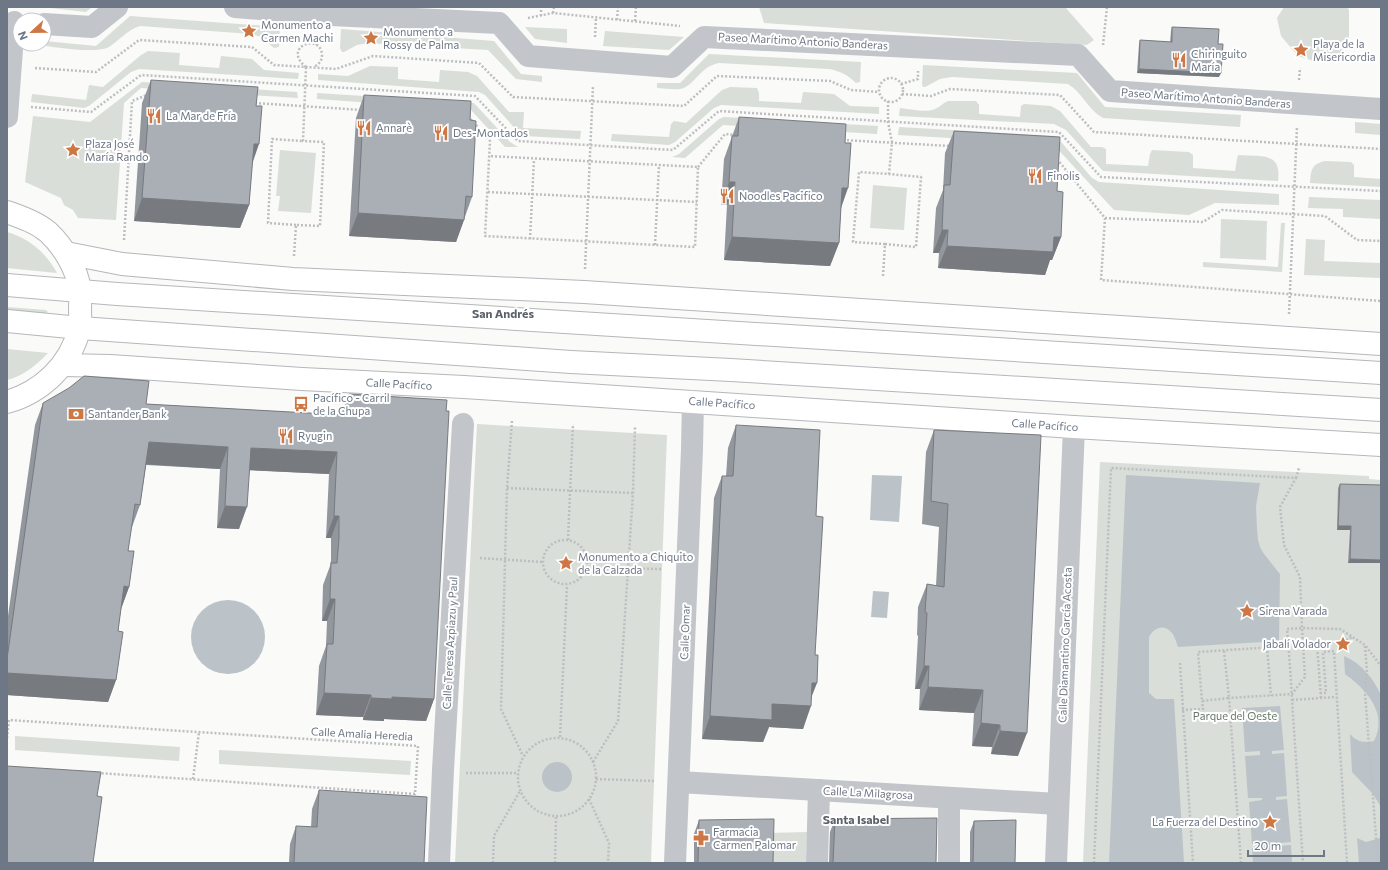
<svg xmlns="http://www.w3.org/2000/svg" width="1388" height="870" font-family="Commissioner,sans-serif">
	<style>
		.green { fill: #d9ded8 }
		.water { fill: #bbc3c8 }
		.lines { fill: none; stroke-linecap: round; stroke-linejoin: round }
		.major-casing { stroke: #b4b7bb; stroke-width: 24 }
		.path { stroke: #bcbec1; stroke-width: 2.5; stroke-dasharray: 2 2; stroke-linecap: butt }
		.minor { stroke: #c2c5c9; stroke-width: 22 }
		.major { stroke: #fff; stroke-width: 22 }
		.wall { fill: #92969d }
		.shaded-wall { fill: #777a7f }
		.building { fill: #aaafb6; stroke: #777a7f }
		.labels { text-anchor: middle; stroke-width: 4; stroke-linejoin: round; paint-order: stroke }
		.poi-label { font-size: 11px; fill: #6d7785; stroke: #fff; text-anchor: start }
		.street-label { font-size: 11px; fill: #6d7785; stroke: #fff }
		.park-label { font-size: 11px; fill: #677866; stroke: #fff }
		.neighbourhood-label { font-size: 12px; font-weight: bold; fill: #5a616b; stroke: #fff }
	</style>
	<rect width="100%" height="100%" fill="#fafaf8"/>
	<g class="green">
		<polygon points="42,7 92,7 86,12"/>
		<polygon points="759,7 1065,7 1094,40 1087,45 764,23"/>
		<polygon points="1284,7 1347,7 1349,10 1349,39 1340,59 1317,62 1298,56 1281,36 1277,18"/>
		<path d="M130 16 280 27 279 47 274 48 261 37 252 34 140 26C127 30 120 40 109 47 96 54 54 47 38 45V44H44V41L96 46Z"/>
		<polygon points="525,27 567,29 567,43 535,39"/>
		<polygon points="341,29 494,41 521,74 542,76 542,82 516,79 488,50 368,43 357,45 344,52 342,52 340,48"/>
		<polygon points="605,31 684,37 669,50 603,46"/>
		<polygon points="148,51 180,53 179,65 219,68 221,56 252,59 264,70 299,73 298,79 139,69 131,72 89,106 84,108 31,102 32,94 86,100 89,85 103,87 141,55"/>
		<path d="M709 54 861 62 860 82 856 83C848 75 840 71 829 69L719 63C700 66 694 87 680 89 672 90 664 88 657 88V83H680Z"/>
		<path d="M923 65 1077 73 1105 107 1241 115 1240 127 1103 118C1088 110 1082 92 1068 84L952 77 940 79 925 87H923L922 84Z"/>
		<polygon points="370,66 398,67 398,79 439,82 440,70 468,72 477,76 509,112 524,112 523,128 581,131 580,139 524,136 520,134 485,95 479,92 318,80 318,74 348,76"/>
		<polygon points="142,82 297,92 298,98 141,88 124,103 116,220 78,218 73,210 64,205 61,198 25,182 33,116 90,122"/>
		<polygon points="730,87 757,88 759,93 759,101 801,103 803,92 834,94 850,106 879,107 879,114 721,105 714,108 675,142 669,145 611,141 612,134 669,137 671,124 674,121 686,123 722,90"/>
		<polygon points="317,93 474,103 510,142 518,147 505,147 471,110 317,99"/>
		<path d="M948 101H976L979 105V114L1020 117 1021 106 1024 104 1051 106 1060 111 1091 147H1102L1106 149V164L1148 166 1150 154 1152 150 1189 152 1193 155V168L1235 171 1237 159 1238 155C1260 157 1282 151 1278 181L1103 171 1066 130 1054 124 899 116 900 108C909 109 928 113 935 109 940 107 943 103 948 101Z"/>
		<polygon points="724,117 878,126 877,134 723,125 685,158 672,157 679,154 719,119"/>
		<polygon points="1355,122 1381,124 1381,135 1355,133"/>
		<polygon points="899,127 1056,136 1092,178 1099,182 1279,194 1279,205 1215,203 1189,215 1114,210 1053,144 898,135"/>
		<polygon points="280,150 316,153 311,213 278,211 280,196 276,196"/>
		<path d="M1325 161 1351 162 1354 165V177L1381 179V187L1310 183C1311 169 1312 164 1325 161Z"/>
		<polygon points="873,185 907,188 904,230 870,228"/>
		<polygon points="1309,197 1381,200 1381,219 1343,217 1343,209 1308,208"/>
		<polygon points="1221,219 1267,221 1266,260 1220,258"/>
		<polygon points="1281,223 1285,223 1282,272 1203,267 1203,262 1278,267"/>
		<path d="M7 232C29 238 46 253 57 273L7 268Z"/>
		<polygon points="1306,239 1325,240 1324,261 1381,263 1381,278 1304,275"/>
		<polygon points="7,307 46,310 48,312 44,314 7,311"/>
		<path d="M7 349 48 353C36 365 24 376 7 380Z"/>
		<polygon points="477,424 667,435 651,863 455,863"/>
		<polygon points="1100,462 1369,476 1369,479 1381,480 1381,863 1083,863"/>
		<polygon points="15,736 180,747 179,761 15,750"/>
		<polygon points="219,750 411,761 410,775 219,764"/>
		<polygon points="807,832 806,863 769,863 769,833"/>
	</g>
	<g class="water">
		<polygon points="872,475 902,476 899,522 870,520"/>
		<path d="M1126 475 1260 483 1256 506 1257 529 1258 540 1260 547 1264 554 1280 574 1279 641 1178 647C1176 642 1175 636 1171 632 1163 623 1153 629 1149 637V693L1156 699H1174L1184 863H1109Z"/>
		<polygon points="873,591 889,592 887,618 871,617"/>
		<circle cx="228" cy="637" r="37"/>
		<path d="M1344 656C1362 664 1373 678 1381 695V807L1373 794 1352 772 1350 734C1357 742 1364 743 1374 741 1388 713 1367 690 1345 674Z"/>
		<polygon points="1280,706 1284,750 1272,751 1272,754 1284,753 1287,796 1276,797 1276,800 1287,799 1291,842 1279,843 1279,846 1291,845 1292,863 1253,863 1252,848 1266,847 1266,844 1252,844 1249,802 1262,800 1262,798 1248,798 1245,756 1260,755 1260,751 1245,752 1242,708"/>
		<circle cx="557" cy="777" r="15"/>
		<polygon points="1381,836 1381,863 1359,863 1357,838 1366,842 1380,838"/>
	</g>
	<g class="lines">
		<defs>
			<g id="major">
				<path d="M7 212C21 217 36 222 48 232 64 247 77 269 80 290 81 296 80 303 80 308 80 315 81 323 79 330 70 365 42 392 7 402"/>
				<polyline points="66,253 122,264 293,279 584,292 1381,344"/>
				<polyline points="7,285 117,294 1381,373"/>
				<polyline points="7,321 80,328 571,362 731,370 1381,410"/>
				<polyline points="63,365 110,366 302,379 464,387 1074,427 1381,445"/>
			</g>
		</defs>
		<use href="#major" class="major-casing"/>
		<g class="path">
			<polyline points="553,13 554,7"/>
			<polyline points="541,16 541,7"/>
			<polyline points="528,18 553,13 680,26"/>
			<polyline points="617,20 618,7"/>
			<polyline points="635,21 636,7"/>
			<polyline points="595,37 596,17"/>
			<polyline points="315,44 323,39"/>
			<polyline points="1103,45 1107,7"/>
			<path d="M306 67C281 47 321 32 322 55 322 61 319 64 314 67"/>
			<polyline points="35,68 96,72 139,40 252,47 274,65 306,67 336,69 373,56 479,63 513,97 684,106 717,76 830,81 851,90 879,92"/>
			<circle cx="891" cy="90" r="12"/>
			<polyline points="1299,80 1300,68"/>
			<polyline points="901,84 918,79 918,71"/>
			<polyline points="902,94 931,96 950,89 1060,95 1094,132 1381,149"/>
			<polyline points="255,103 362,110"/>
			<polyline points="31,107 91,112 141,75 475,96 518,141 673,150 719,111 1059,132 1101,177 1381,191"/>
			<polyline points="468,116 490,141 485,236 695,247 698,167 489,156"/>
			<polyline points="843,140 950,146"/>
			<polyline points="1057,159 1105,218 1101,280 1381,301"/>
			<polyline points="698,167 725,134 736,135"/>
			<polyline points="488,192 697,202"/>
			<polyline points="1105,218 1203,222 1222,210 1325,216 1357,240 1381,241"/>
			<polyline points="296,225 268,223 272,139 303,141"/>
			<polyline points="530,239 534,159"/>
			<polyline points="124,240 132,101 147,95"/>
			<polyline points="885,244 916,247 921,177 889,174"/>
			<polyline points="655,245 659,165"/>
			<polyline points="294,256 296,225 320,226 324,142 303,141 306,67"/>
			<polyline points="585,269 593,86"/>
			<polyline points="883,276 885,244 853,242 859,172 889,174 892,142 888,122 888,101"/>
			<polyline points="1289,314 1297,127"/>
			<polyline points="512,421 507,488 501,709 523,756"/>
			<polyline points="1296,478 1299,468"/>
			<polyline points="507,488 633,493"/>
			<circle cx="565" cy="562" r="22"/>
			<polyline points="568,540 573,424"/>
			<polyline points="480,558 543,562"/>
			<polyline points="587,568 662,569"/>
			<polyline points="1365,646 1367,672 1365,693 1378,863"/>
			<polyline points="1267,647 1271,696"/>
			<polyline points="1224,651 1229,698 1202,701 1198,652 1289,646"/>
			<polyline points="1180,663 1193,863"/>
			<polyline points="1320,693 1326,693 1323,652 1334,651 1347,863"/>
			<polyline points="1321,698 1317,644 1343,642 1352,637"/>
			<polyline points="1292,700 1336,697"/>
			<polyline points="1182,710 1203,709 1202,701"/>
			<polyline points="560,737 567,585"/>
			<circle cx="557" cy="777" r="39"/>
			<polyline points="7,738 9,720 418,746 415,794 97,773"/>
			<polyline points="593,762 618,721 633,493 635,426"/>
			<polyline points="466,773 517,773"/>
			<polyline points="193,779 199,732"/>
			<polyline points="596,779 654,781"/>
			<polyline points="589,799 609,843 608,863"/>
			<polyline points="493,863 494,836 520,791"/>
			<polyline points="555,863 556,817"/>
			<polyline points="1094,863 1111,468 1296,478 1280,507 1284,545 1300,577 1302,628 1340,629 1365,645 1381,666"/>
			<path d="M1241 863 1229 698 1292 694 1305 677 1302 628 1287 629C1289 653 1291 677 1292 700L1303 863"/>
		</g>
		<g class="minor">
			<polyline points="235,7 331,15 499,23 528,56 672,67 704,37 1078,55 1110,91 1381,109"/>
			<polyline points="44,24 92,27 117,7"/>
			<polyline points="7,117 14,22"/>
			<polyline points="679,782 1058,804"/>
			<polyline points="439,863 443,770 463,424"/>
			<polyline points="675,863 692,449 693,401"/>
			<polyline points="817,863 819,790"/>
			<polyline points="949,863 949,798"/>
			<polyline points="1056,863 1074,427"/>
		</g>
		<use href="#major" class="major"/>
	</g>
	<g class="wall">
		<polygon points="1172,27 1218,44 1219,77 1137,73 1139,44 1140,40 1170,42 1171,31"/>
		<polygon points="151,80 252,164 249,205 240,228 134,221 142,103"/>
		<polygon points="364,95 470,120 472,197 456,242 349,236 356,118"/>
		<polygon points="739,117 841,207 839,243 830,266 724,260 727,205 721,205 724,159"/>
		<polygon points="954,131 1057,191 1061,237 1052,260 1050,260 1045,275 938,268 939,253 933,253 936,208 943,190 945,153"/>
		<polygon points="349,394 446,411 434,699 426,721 384,719 384,721 363,720 363,717 316,715 319,666 326,646 327,621 322,621 323,585 330,566 331,560 331,538 326,538 329,474 249,470 239,529 217,528 220,469 146,465 140,505 132,527 131,527 128,551 129,587 121,609 118,631 116,680 108,702 7,695 7,623 35,425 43,403 146,404 341,415"/>
		<polygon points="736,425 816,516 812,697 803,729 769,727 763,742 702,739 714,498 722,476 726,476 728,448"/>
		<polygon points="934,430 1018,756 991,754 992,747 972,746 974,713 919,710 920,689 915,689 918,636 917,635 918,607 927,584 936,586 939,527 922,524 926,452"/>
		<polygon points="1340,484 1380,563 1348,563 1350,530 1337,530 1338,488"/>
		<polygon points="319,790 424,863 289,863 290,844 296,826 311,827 312,809"/>
		<polygon points="835,819 936,863 829,863 830,832"/>
		<polygon points="699,820 773,863 694,863 694,834"/>
		<polygon points="974,821 1015,863 970,863 970,832"/>
	</g>
	<g class="shaded-wall">
		<polygon points="1139,69 1221,73 1219,77 1137,73"/>
		<polygon points="254,144 259,144 251,167"/>
		<polygon points="729,182 735,182 727,205 721,205"/>
		<polygon points="842,188 848,188 840,211"/>
		<polygon points="142,198 249,205 240,228 134,221"/>
		<polygon points="358,213 464,220 456,242 349,236"/>
		<polygon points="942,230 948,230 939,253 933,253"/>
		<polygon points="732,237 839,243 830,266 724,260"/>
		<polygon points="1054,237 1061,237 1052,260 1050,260 1045,275 938,268 947,246"/>
		<polygon points="149,442 228,447 220,469 141,464"/>
		<polygon points="251,448 337,452 329,474 243,470"/>
		<polygon points="225,506 247,507 239,529 217,528"/>
		<polygon points="334,516 339,516 331,538 326,538"/>
		<polygon points="1338,526 1351,526 1350,530 1337,530"/>
		<polygon points="1350,559 1381,560 1381,562 1380,563 1348,563"/>
		<polygon points="124,586 129,587 121,609 116,608"/>
		<polygon points="330,599 335,599 327,621 322,621"/>
		<polygon points="924,666 929,666 920,689 915,689"/>
		<polygon points="7,673 116,680 108,702 7,695"/>
		<polygon points="812,683 817,683 808,706 811,706 803,729 769,727 763,742 702,739 710,716 772,704"/>
		<polygon points="928,687 983,690 974,713 919,710"/>
		<polygon points="324,693 371,695 363,717 316,715"/>
		<polygon points="392,697 434,699 426,721 384,719 384,721 363,720 371,698"/>
		<polygon points="981,723 1000,725 992,747 972,746"/>
		<polygon points="1000,731 1027,733 1018,756 991,754"/>
	</g>
	<g class="building">
		<polygon points="1172,27 1219,29 1218,44 1223,44 1221,73 1139,69 1140,40 1172,42"/>
		<polygon points="151,80 258,87 256,106 262,106 259,144 254,144 249,205 142,198"/>
		<polygon points="364,95 471,101 470,120 476,121 472,197 466,196 464,220 358,213"/>
		<polygon points="739,117 846,124 845,143 851,143 848,188 842,188 839,243 732,237 735,182 729,182 732,136 738,136"/>
		<polygon points="954,131 1060,137 1057,191 1063,192 1061,237 1054,237 1053,252 947,246 948,230 942,230 944,185 950,185"/>
		<polygon points="84,376 149,381 146,404 345,415 345,406 348,406 349,394 447,400 446,411 449,411 434,699 392,697 392,699 371,698 371,695 324,693 327,644 333,644 334,624 335,599 330,599 331,563 337,563 339,538 339,516 334,516 337,452 251,448 247,507 225,506 228,447 149,442 140,505 135,504 131,531 128,551 134,551 129,587 124,586 118,631 123,632 116,680 7,673 7,659 43,403 69,388"/>
		<polygon points="736,425 820,430 816,516 823,517 815,655 818,655 817,683 812,683 811,706 772,704 772,720 710,716 722,476 733,476"/>
		<polygon points="934,430 1041,435 1027,733 1000,731 1000,725 981,723 983,690 928,687 929,666 924,666 927,613 925,612 927,584 944,587 948,504 931,501"/>
		<polygon points="1340,484 1381,485 1381,560 1350,559 1351,526 1338,526"/>
		<polygon points="7,766 101,772 97,796 102,797 93,863 7,863"/>
		<polygon points="319,790 427,797 424,863 294,863 296,826 317,827"/>
		<polygon points="937,818 936,863 833,863 835,819"/>
		<polygon points="774,819 773,863 698,863 699,820"/>
		<polygon points="1016,820 1015,863 973,863 974,821"/>
	</g>
	<defs>
		<symbol id="sight-bare" viewBox="-9 -9 18 18"><path d="M0-6L1.8-2.2L6-1.7L2.9 1.2L3.7 5.4L0 3.3L-3.7 5.4L-2.9 1.2L-6-1.7L-1.8-2.2Z" fill="#ce7644" stroke="#fff" stroke-width="2.5" paint-order="stroke"/></symbol>
		<symbol id="restaurant-bare" viewBox="-9 -9 18 18"><path d="M-5-6h1v4h1v-4h1v4h1v-4h1v5L-1.5 .5V6h-2V.5L-5-1ZM5-6V6H3V1.5H1.5Q1.5-4 5-6Z" fill="#ce7644" stroke="#fff" stroke-width="2.5" paint-order="stroke"/></symbol>
		<symbol id="bus-bare" viewBox="-9 -9 18 18"><path d="M-5-6H5V4H4V6H2V4H-2V6H-4V4H-5ZM-3.5-4V0h7V-4ZM-3.5 1.2v1.5H-2V1.2ZM2 1.2v1.5H3.5V1.2Z" fill="#ce7644" stroke="#fff" stroke-width="2.5" paint-order="stroke"/></symbol>
		<symbol id="bank-bare" viewBox="-9 -9 18 18"><path d="M-6-4H6V4H-6ZM0-2.3a2.3 2.3 0 1 0 0 4.6a2.3 2.3 0 1 0 0-4.6Z" fill="#ce7644" stroke="#fff" stroke-width="2.5" paint-order="stroke"/></symbol>
		<symbol id="pharmacy-bare" viewBox="-9 -9 18 18"><path d="M-2-6h4v4h4v4h-4v4h-4v-4h-4v-4h4Z" fill="#ce7644" stroke="#fff" stroke-width="2.5" paint-order="stroke"/></symbol>
	</defs>
	<g fill-rule="evenodd">
		<use href="#sight-bare" x="238" y="20" width="22" height="22"/>
		<use href="#sight-bare" x="360" y="27" width="22" height="22"/>
		<use href="#sight-bare" x="1290" y="39" width="22" height="22"/>
		<use href="#restaurant-bare" x="1168" y="49" width="22" height="22"/>
		<use href="#restaurant-bare" x="143" y="105" width="22" height="22"/>
		<use href="#restaurant-bare" x="353" y="117" width="22" height="22"/>
		<use href="#restaurant-bare" x="430" y="122" width="22" height="22"/>
		<use href="#sight-bare" x="62" y="139" width="22" height="22"/>
		<use href="#restaurant-bare" x="1024" y="165" width="22" height="22"/>
		<use href="#restaurant-bare" x="716" y="185" width="22" height="22"/>
		<use href="#bus-bare" x="290" y="393" width="22" height="22"/>
		<use href="#bank-bare" x="65" y="403" width="22" height="22"/>
		<use href="#restaurant-bare" x="275" y="425" width="22" height="22"/>
		<use href="#sight-bare" x="555" y="552" width="22" height="22"/>
		<use href="#sight-bare" x="1236" y="600" width="22" height="22"/>
		<use href="#sight-bare" x="1332" y="633" width="22" height="22"/>
		<use href="#sight-bare" x="1259" y="811" width="22" height="22"/>
		<use href="#pharmacy-bare" x="690" y="827" width="22" height="22"/>
	</g>
	<g class="labels">
		<g class="poi-label">
			<text x="261" y="29">Monumento a<tspan x="261" dy="13">Carmen Machi</tspan></text>
			<text x="383" y="36">Monumento a<tspan x="383" dy="13">Rossy de Palma</tspan></text>
			<text x="1313" y="48">Playa de la<tspan x="1313" dy="13">Misericordia</tspan></text>
			<text x="1191" y="58">Chiringuito<tspan x="1191" dy="13">María</tspan></text>
			<text x="166" y="120">La Mar de Fría</text>
			<text x="376" y="132">Annarè</text>
			<text x="453" y="137">Des-Montados</text>
			<text x="85" y="148">Plaza José<tspan x="85" dy="13">María Rando</tspan></text>
			<text x="1047" y="180">Finolis</text>
			<text x="739" y="200">Noodles Pacifico</text>
			<text x="313" y="402">Pacífico - Carril<tspan x="313" dy="13">de la Chupa</tspan></text>
			<text x="88" y="418">Santander Bank</text>
			<text x="298" y="440">Ryugin</text>
			<text x="578" y="561">Monumento a Chiquito<tspan x="578" dy="13">de la Calzada</tspan></text>
			<text x="1259" y="615">Sirena Varada</text>
			<text x="1331" y="648" text-anchor="end">Jabalí Volador</text>
			<text x="1258" y="826" text-anchor="end">La Fuerza del Destino</text>
			<text x="713" y="836">Farmacia<tspan x="713" dy="13">Carmen Palomar</tspan></text>
		</g>
		<g class="street-label">
			<text transform="translate(803 41) rotate(3)" y="4">Paseo Marítimo Antonio Banderas</text>
			<text transform="translate(1206 98) rotate(4)" y="4">Paseo Marítimo Antonio Banderas</text>
			<text transform="translate(399 384) rotate(3)" y="4">Calle Pacífico</text>
			<text transform="translate(722 403) rotate(4)" y="4">Calle Pacífico</text>
			<text transform="translate(1045 425) rotate(4)" y="4">Calle Pacífico</text>
			<text transform="translate(685 632) rotate(-88)" y="4">Calle Omar</text>
			<text transform="translate(450 643) rotate(-87)" y="4">Calle Teresa Azpiazu y Paul</text>
			<text transform="translate(1065 645) rotate(-88)" y="4">Calle Diamantino García Acosta</text>
			<text transform="translate(362 734) rotate(3)" y="4">Calle Amalia Heredia</text>
			<text transform="translate(868 793) rotate(3)" y="4">Calle La Milagrosa</text>
		</g>
		<g class="park-label">
			<text x="1235" y="720">Parque del Oeste</text>
		</g>
		<g class="neighbourhood-label">
			<text x="503" y="318">San Andrés</text>
			<text x="856" y="824">Santa Isabel</text>
		</g>
	</g>
	<rect width="1388" height="870" fill="none" stroke="#6d7785" stroke-width="16"/>
	<g transform="translate(32 32) rotate(248)"><circle r="19" fill="#ffffff" stroke="#c5c9ce"/>
	<path d="M0-3L7 15L0 10L-7 15Z" fill="#ce7644"/>
	<text y="-6" font-size="11" font-weight="bold" text-anchor="middle" fill="#6d7785">N</text>
	</g>
	<path d="M1248 850v6h76v-6" fill="none" stroke="#6d7785" stroke-width="2"/>
	<text x="1254" y="850" font-size="12" fill="#6d7785" stroke="#ffffff" stroke-width="3" paint-order="stroke">20 m</text>
</svg>
